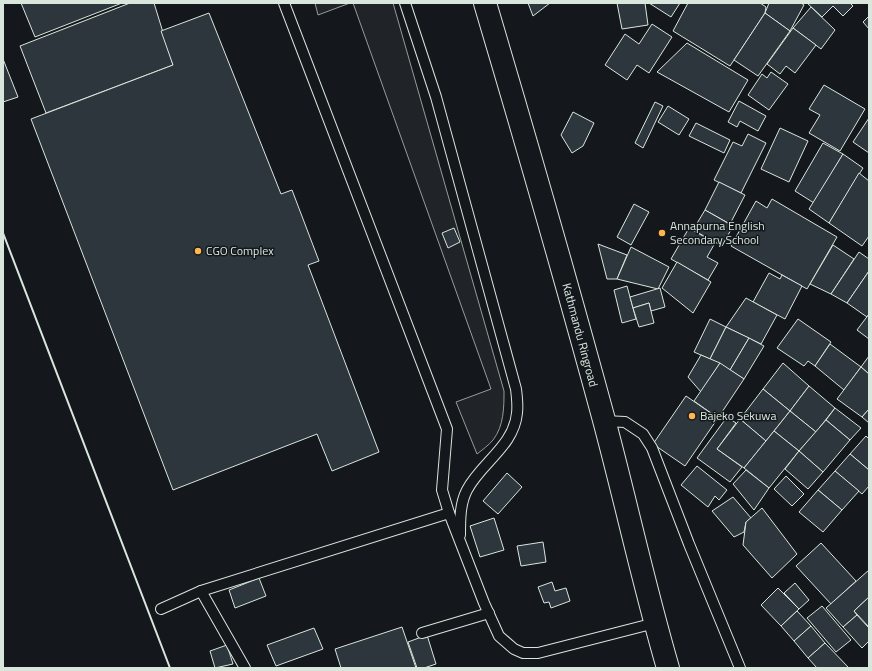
<svg xmlns="http://www.w3.org/2000/svg" width="872" height="671" font-family="'Titillium Web',sans-serif">
	<style>
		.green { fill: #202428; stroke: #939e99 }
		.building { fill: #2c363c; stroke: #d8e6dc }
		.lines { fill: none; stroke-linecap: round; stroke-linejoin: round }
		.service-casing { stroke: #d8e6dc; stroke-width: 12 }
		.trunk-casing { stroke: #d8e6dc; stroke-width: 24 }
		.service { stroke: #14181c; stroke-width: 10 }
		.trunk { stroke: #14181c; stroke-width: 22 }
		.wall { stroke: #d8e6dc; stroke-width: 2 }
		.poi-dot { fill: #ffb74d; stroke: #14181c; stroke-width: 1.5 }
		.labels { text-anchor: middle; stroke-width: 3; stroke-linejoin: round; paint-order: stroke }
		.poi-label { font-size: 12px; fill: #d8e6dc; stroke: #14181c; text-anchor: start }
		.street-label { font-size: 12px; fill: #d8e6dc; stroke: #14181c }
	</style>
	<rect width="100%" height="100%" fill="#14181c"/>
	<g class="green">
		<polygon points="315,3 350,3 318,15"/>
		<path d="M353 3H393L504 391C504 407 504 426 493 440 489 445 482 450 477 454L456 402 491 389Z"/>
	</g>
	<g class="building">
		<polygon points="21,3 122,3 35,37"/>
		<polygon points="130,3 154,3 173,65 46,113 20,46"/>
		<polygon points="528,3 550,3 533,16"/>
		<polygon points="617,3 645,3 648,25 622,29"/>
		<polygon points="649,3 680,3 671,17"/>
		<polygon points="688,3 760,3 766,7 765,13 730,66 673,31"/>
		<polygon points="769,3 801,3 804,5 790,31 765,13"/>
		<polygon points="807,3 850,3 853,6 843,16 833,6 822,17"/>
		<polygon points="811,7 835,30 821,49 793,28"/>
		<polygon points="209,13 281,194 292,190 319,261 308,265 379,452 332,471 317,434 173,490 31,119 173,65 161,31"/>
		<polygon points="765,13 790,31 758,76 734,60"/>
		<polygon points="869,16 869,29 863,22"/>
		<polygon points="652,24 672,37 649,73 637,65 627,80 605,65 625,34 639,44"/>
		<polygon points="793,28 816,45 795,73 786,66 780,74 767,64"/>
		<polygon points="687,43 748,80 729,112 657,72"/>
		<polygon points="3,59 18,97 3,102"/>
		<polygon points="771,72 788,84 769,110 748,95 762,74 767,78"/>
		<polygon points="824,85 865,109 840,151 809,133 820,115 809,109"/>
		<polygon points="739,101 766,116 758,131 740,121 737,127 728,122"/>
		<polygon points="655,102 663,106 643,148 635,143"/>
		<polygon points="668,106 689,119 679,135 658,122"/>
		<polygon points="573,112 594,123 583,146 572,153 561,135"/>
		<polygon points="869,118 869,153 853,142"/>
		<polygon points="696,123 730,140 724,153 689,136"/>
		<polygon points="780,128 808,141 789,182 761,169"/>
		<polygon points="748,134 766,143 741,193 714,180 733,142 742,146"/>
		<polygon points="823,143 843,154 814,203 795,191"/>
		<polygon points="843,154 863,168 829,223 809,209"/>
		<polygon points="859,173 869,181 869,236 862,246 829,223"/>
		<polygon points="719,182 745,195 730,224 705,210"/>
		<polygon points="772,199 837,237 807,289 731,246 756,201 767,208"/>
		<polygon points="634,204 649,212 631,245 617,237"/>
		<polygon points="705,210 733,226 722,246 693,230"/>
		<polygon points="454,228 460,242 448,248 442,233"/>
		<polygon points="689,228 715,243 707,257 718,263 708,280 671,259"/>
		<polygon points="598,244 627,255 617,279 607,279"/>
		<polygon points="833,245 854,259 831,294 810,284"/>
		<polygon points="631,247 669,267 658,289 617,279"/>
		<polygon points="859,252 869,259 869,271 847,303 831,294"/>
		<polygon points="677,262 711,282 693,313 662,288"/>
		<polygon points="869,271 869,314 867,317 847,303"/>
		<polygon points="769,273 780,279 782,275 802,286 785,319 753,302"/>
		<polygon points="627,286 636,319 622,323 614,290"/>
		<polygon points="660,288 665,307 651,311 649,303 633,308 630,297"/>
		<polygon points="746,298 777,315 761,344 726,327"/>
		<polygon points="649,303 654,323 639,327 633,308"/>
		<polygon points="869,314 869,339 857,330"/>
		<polygon points="710,319 726,327 710,359 694,352"/>
		<polygon points="798,319 831,342 815,366 808,361 804,366 777,348"/>
		<polygon points="726,327 749,338 730,370 710,359"/>
		<polygon points="749,338 764,346 744,379 730,370"/>
		<polygon points="830,344 861,367 844,390 815,366"/>
		<polygon points="701,355 720,363 701,392 688,377"/>
		<polygon points="869,356 869,374 861,367"/>
		<polygon points="720,363 744,379 718,418 694,401"/>
		<polygon points="783,363 809,386 790,411 763,389"/>
		<polygon points="861,367 869,374 869,409 862,417 837,399"/>
		<polygon points="809,386 835,408 816,432 790,411"/>
		<polygon points="763,389 790,411 766,441 740,419"/>
		<polygon points="686,396 718,418 685,466 653,444"/>
		<polygon points="835,408 861,428 850,440 826,420"/>
		<polygon points="869,409 869,423 862,417"/>
		<polygon points="790,411 816,432 799,451 774,431"/>
		<polygon points="727,417 736,423 717,449 742,467 730,482 697,458"/>
		<polygon points="740,419 766,441 744,468 717,449"/>
		<polygon points="826,420 850,440 823,472 799,451"/>
		<polygon points="774,431 799,451 769,488 744,468"/>
		<polygon points="866,436 869,439 869,470 850,454"/>
		<polygon points="799,451 823,472 808,489 785,469"/>
		<polygon points="850,454 869,470 869,486 862,494 835,471"/>
		<polygon points="697,466 727,490 719,500 715,496 708,507 681,485"/>
		<polygon points="746,470 769,488 754,510 733,484"/>
		<polygon points="835,471 859,491 842,510 818,490"/>
		<polygon points="507,473 522,487 498,514 483,501"/>
		<polygon points="786,476 804,494 792,506 774,489"/>
		<polygon points="818,490 842,510 823,532 799,512"/>
		<polygon points="733,497 751,518 746,522 744,532 734,537 712,511"/>
		<polygon points="762,508 797,554 772,578 743,545 746,522"/>
		<polygon points="494,518 504,550 480,557 470,526"/>
		<polygon points="543,542 546,562 521,566 517,546"/>
		<polygon points="821,543 856,581 831,604 796,566"/>
		<polygon points="869,570 869,597 854,611 857,615 843,627 826,608"/>
		<polygon points="259,578 266,596 235,608 229,590"/>
		<polygon points="552,582 555,591 566,588 570,601 551,608 549,602 544,603 538,587"/>
		<polygon points="795,583 809,600 799,609 784,593"/>
		<polygon points="778,588 799,609 781,626 761,605"/>
		<polygon points="869,597 869,625 868,626 854,611"/>
		<polygon points="822,606 851,640 836,652 807,618"/>
		<polygon points="797,611 811,626 794,641 781,626"/>
		<polygon points="857,615 869,628 869,641 862,648 843,627"/>
		<polygon points="811,626 825,643 808,658 794,641"/>
		<polygon points="402,627 416,668 341,668 335,649"/>
		<polygon points="314,628 323,649 276,666 267,645"/>
		<polygon points="427,635 436,664 424,668 417,668 408,642"/>
		<polygon points="825,643 849,668 817,668 808,658"/>
		<polygon points="227,645 233,664 215,668 210,651"/>
	</g>
	<g class="lines">
		<defs>
			<g id="service">
				<polyline points="284,3 447,429 442,490 449,513 484,603 499,636 514,649 523,653 538,653 655,623"/>
				<path d="M405 3 436 97 516 389C517 397 518 405 517 413 514 446 481 463 467 490 460 503 460 520 460 535"/>
				<polyline points="604,421 625,422 643,434 652,448 689,544 740,668"/>
				<polyline points="201,591 245,668"/>
				<polyline points="161,609 201,591 449,513"/>
				<polyline points="422,633 489,613"/>
			</g>
			<path id="trunk" d="M485 3C526 141 566 280 604 420 626 502 644 586 668 668"/>
		</defs>
		<use href="#service" class="service-casing"/>
		<use href="#trunk" class="trunk-casing"/>
		<use href="#service" class="service"/>
		<use href="#trunk" class="trunk"/>
		<polyline class="wall" points="3,233 170,668"/>
	</g>
	<g class="poi-dot">
		<circle cx="662" cy="233" r="4"/>
		<circle cx="198" cy="251" r="4"/>
		<circle cx="692" cy="416" r="4"/>
	</g>
	<g class="labels">
		<g class="poi-label">
			<text x="670" y="230">Annapurna English<tspan x="670" dy="14">Secondary School</tspan></text>
			<text x="206" y="255">CGO Complex</text>
			<text x="700" y="420">Bajeko Sekuwa</text>
		</g>
		<g class="street-label">
			<text transform="translate(580 335) rotate(75)" y="4">Kathmandu Ringroad</text>
		</g>
	</g>
	<rect width="872" height="671" fill="none" stroke="#d8e6dc" stroke-width="8"/>
</svg>
